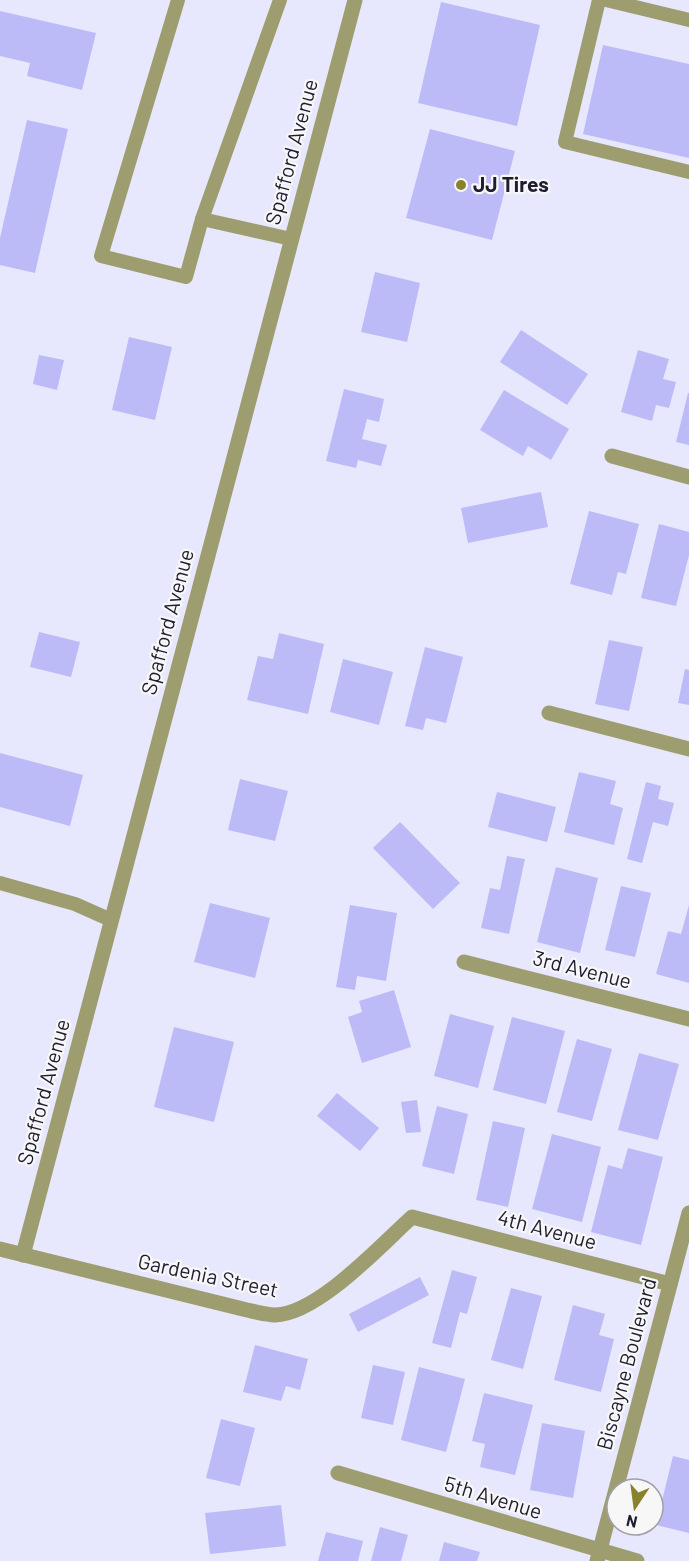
<svg xmlns="http://www.w3.org/2000/svg" width="689" height="1561" font-family="Barlow,sans-serif">
	<style>
		.building { fill: #bdbbf7 }
		.lines { fill: none; stroke-linecap: round; stroke-linejoin: round }
		.service { stroke: #9e9d6f; stroke-width: 14 }
		.minor { stroke: #9e9d6f; stroke-width: 15 }
		.poi-dot { fill: #87822b; stroke: #f7f7f7; stroke-width: 2 }
		.labels { text-anchor: middle; stroke-width: 4.5; stroke-linejoin: round; paint-order: stroke }
		.street-label { font-size: 21px; fill: #1e1c30; stroke: #f7f7f7 }
		.poi-label { font-size: 21px; font-weight: bold; fill: #1e1c30; stroke: #f7f7f7; text-anchor: start }
	</style>
	<rect width="100%" height="100%" fill="#e7e7fd"/>
	<g class="building">
		<polygon points="441,2 540,25 517,126 418,103"/>
		<polygon points="0,11 96,33 82,90 27,76 30,63 0,56"/>
		<polygon points="603,45 689,64 689,158 583,134"/>
		<polygon points="27,120 68,129 35,273 0,265 0,238"/>
		<polygon points="430,129 515,151 492,240 406,218"/>
		<polygon points="375,272 420,283 407,342 361,332"/>
		<polygon points="521,330 588,374 567,405 500,362"/>
		<polygon points="129,337 172,347 155,420 112,410"/>
		<polygon points="638,350 669,359 663,379 676,382 669,408 656,405 652,421 621,412"/>
		<polygon points="39,355 64,360 57,390 33,384"/>
		<polygon points="344,389 384,399 379,422 367,419 362,439 387,445 381,466 358,460 356,468 326,461"/>
		<polygon points="504,390 569,429 551,460 528,446 523,456 480,430"/>
		<polygon points="688,393 689,393 689,445 676,442"/>
		<polygon points="541,492 548,527 468,543 461,508"/>
		<polygon points="589,511 639,524 626,574 618,572 612,595 570,584"/>
		<polygon points="659,524 689,532 689,555 676,606 641,598"/>
		<polygon points="39,632 80,642 71,677 30,667"/>
		<polygon points="279,633 324,644 308,714 247,700 258,656 273,659"/>
		<polygon points="609,640 643,647 629,711 595,704"/>
		<polygon points="425,647 463,657 446,723 426,718 423,730 405,726"/>
		<polygon points="343,659 393,672 379,725 330,712"/>
		<polygon points="685,669 689,670 689,705 678,703"/>
		<polygon points="0,753 83,775 70,826 0,807"/>
		<polygon points="579,772 616,781 610,804 623,808 614,845 564,832"/>
		<polygon points="240,779 288,791 275,841 228,830"/>
		<polygon points="646,782 661,786 658,799 674,803 668,826 653,822 642,863 627,859"/>
		<polygon points="497,792 556,807 547,842 488,827"/>
		<polygon points="400,822 460,883 433,909 373,848"/>
		<polygon points="507,856 525,859 509,934 481,928 490,888 500,890"/>
		<polygon points="556,867 598,878 580,953 537,942"/>
		<polygon points="621,886 651,893 635,957 605,950"/>
		<polygon points="210,903 270,918 255,978 194,962"/>
		<polygon points="350,905 397,913 386,981 357,976 355,990 336,987"/>
		<polygon points="689,905 689,983 656,974 668,931 681,934"/>
		<polygon points="394,990 411,1047 362,1063 348,1017 362,1012 359,1001"/>
		<polygon points="450,1014 494,1026 478,1088 434,1076"/>
		<polygon points="512,1017 565,1031 546,1104 493,1090"/>
		<polygon points="174,1027 234,1042 214,1122 154,1107"/>
		<polygon points="577,1039 612,1049 592,1121 557,1112"/>
		<polygon points="639,1053 679,1064 658,1140 618,1130"/>
		<polygon points="337,1093 379,1128 360,1151 317,1116"/>
		<polygon points="417,1100 421,1132 406,1133 401,1102"/>
		<polygon points="437,1106 468,1114 454,1174 422,1166"/>
		<polygon points="493,1121 525,1128 508,1207 476,1200"/>
		<polygon points="552,1134 601,1147 582,1222 532,1209"/>
		<polygon points="628,1148 663,1157 641,1245 591,1232 608,1165 622,1169"/>
		<polygon points="452,1270 477,1277 467,1314 460,1312 451,1348 432,1343"/>
		<polygon points="420,1277 429,1295 358,1332 349,1314"/>
		<polygon points="511,1288 542,1296 523,1369 491,1360"/>
		<polygon points="573,1305 605,1314 599,1335 614,1339 601,1392 554,1380"/>
		<polygon points="255,1345 308,1359 300,1390 286,1386 281,1401 243,1392"/>
		<polygon points="373,1365 405,1372 393,1425 361,1418"/>
		<polygon points="419,1367 465,1379 446,1452 401,1440"/>
		<polygon points="484,1393 533,1405 515,1475 480,1467 485,1444 472,1441"/>
		<polygon points="221,1419 255,1428 240,1486 206,1478"/>
		<polygon points="542,1423 585,1431 573,1498 530,1490"/>
		<polygon points="673,1456 689,1460 689,1533 656,1525"/>
		<polygon points="281,1505 286,1546 210,1554 205,1513"/>
		<polygon points="380,1527 408,1535 401,1561 371,1561"/>
		<polygon points="326,1532 363,1541 358,1561 318,1561"/>
		<polygon points="444,1542 480,1552 477,1561 439,1561"/>
	</g>
	<g class="lines">
		<g class="service">
			<polyline points="178,0 101,256 186,277 202,219 291,239"/>
			<polyline points="599,0 565,142 689,172"/>
			<polyline points="606,0 689,20"/>
			<polyline points="202,219 280,0"/>
			<polyline points="0,883 75,904 111,920"/>
		</g>
		<g class="minor">
			<polyline points="612,456 689,477"/>
			<polyline points="549,713 689,749"/>
			<polyline points="464,962 689,1019"/>
			<path d="M0 1249 247 1310C256 1312 266 1315 275 1315 318 1314 381 1245 412 1217L670 1284"/>
			<polyline points="23,1255 355,0"/>
			<polyline points="338,1473 637,1561"/>
			<polyline points="597,1561 689,1213"/>
		</g>
	</g>
	<circle class="poi-dot" cx="461" cy="185" r="6"/>
	<g class="labels">
		<g class="street-label">
			<text transform="translate(292 152) rotate(-75)" y="7">Spafford Avenue</text>
			<text transform="translate(168 622) rotate(-75)" y="7">Spafford Avenue</text>
			<text transform="translate(582 970) rotate(14)" y="7">3rd Avenue</text>
			<text transform="translate(44 1092) rotate(-75)" y="7">Spafford Avenue</text>
			<text transform="translate(547 1230) rotate(15)" y="7">4th Avenue</text>
			<text transform="translate(208 1276) rotate(12)" y="7">Gardenia Street</text>
			<text transform="translate(627 1364) rotate(-75)" y="7">Biscayne Boulevard</text>
			<text transform="translate(493 1498) rotate(17)" y="7">5th Avenue</text>
		</g>
		<g class="poi-label">
			<text x="473" y="192">JJ Tires</text>
		</g>
	</g>
	<g transform="translate(635 1507) rotate(193)"><circle r="28" fill="#f7f7f7" stroke="#a09fa7" stroke-width="1.5"/>
	<path d="M0-4.5L10 22L0 15L-10 22Z" fill="#87822b"/>
	<text y="-9" font-size="16" font-weight="bold" text-anchor="middle" fill="#1e1c30">N</text>
	</g>
</svg>
